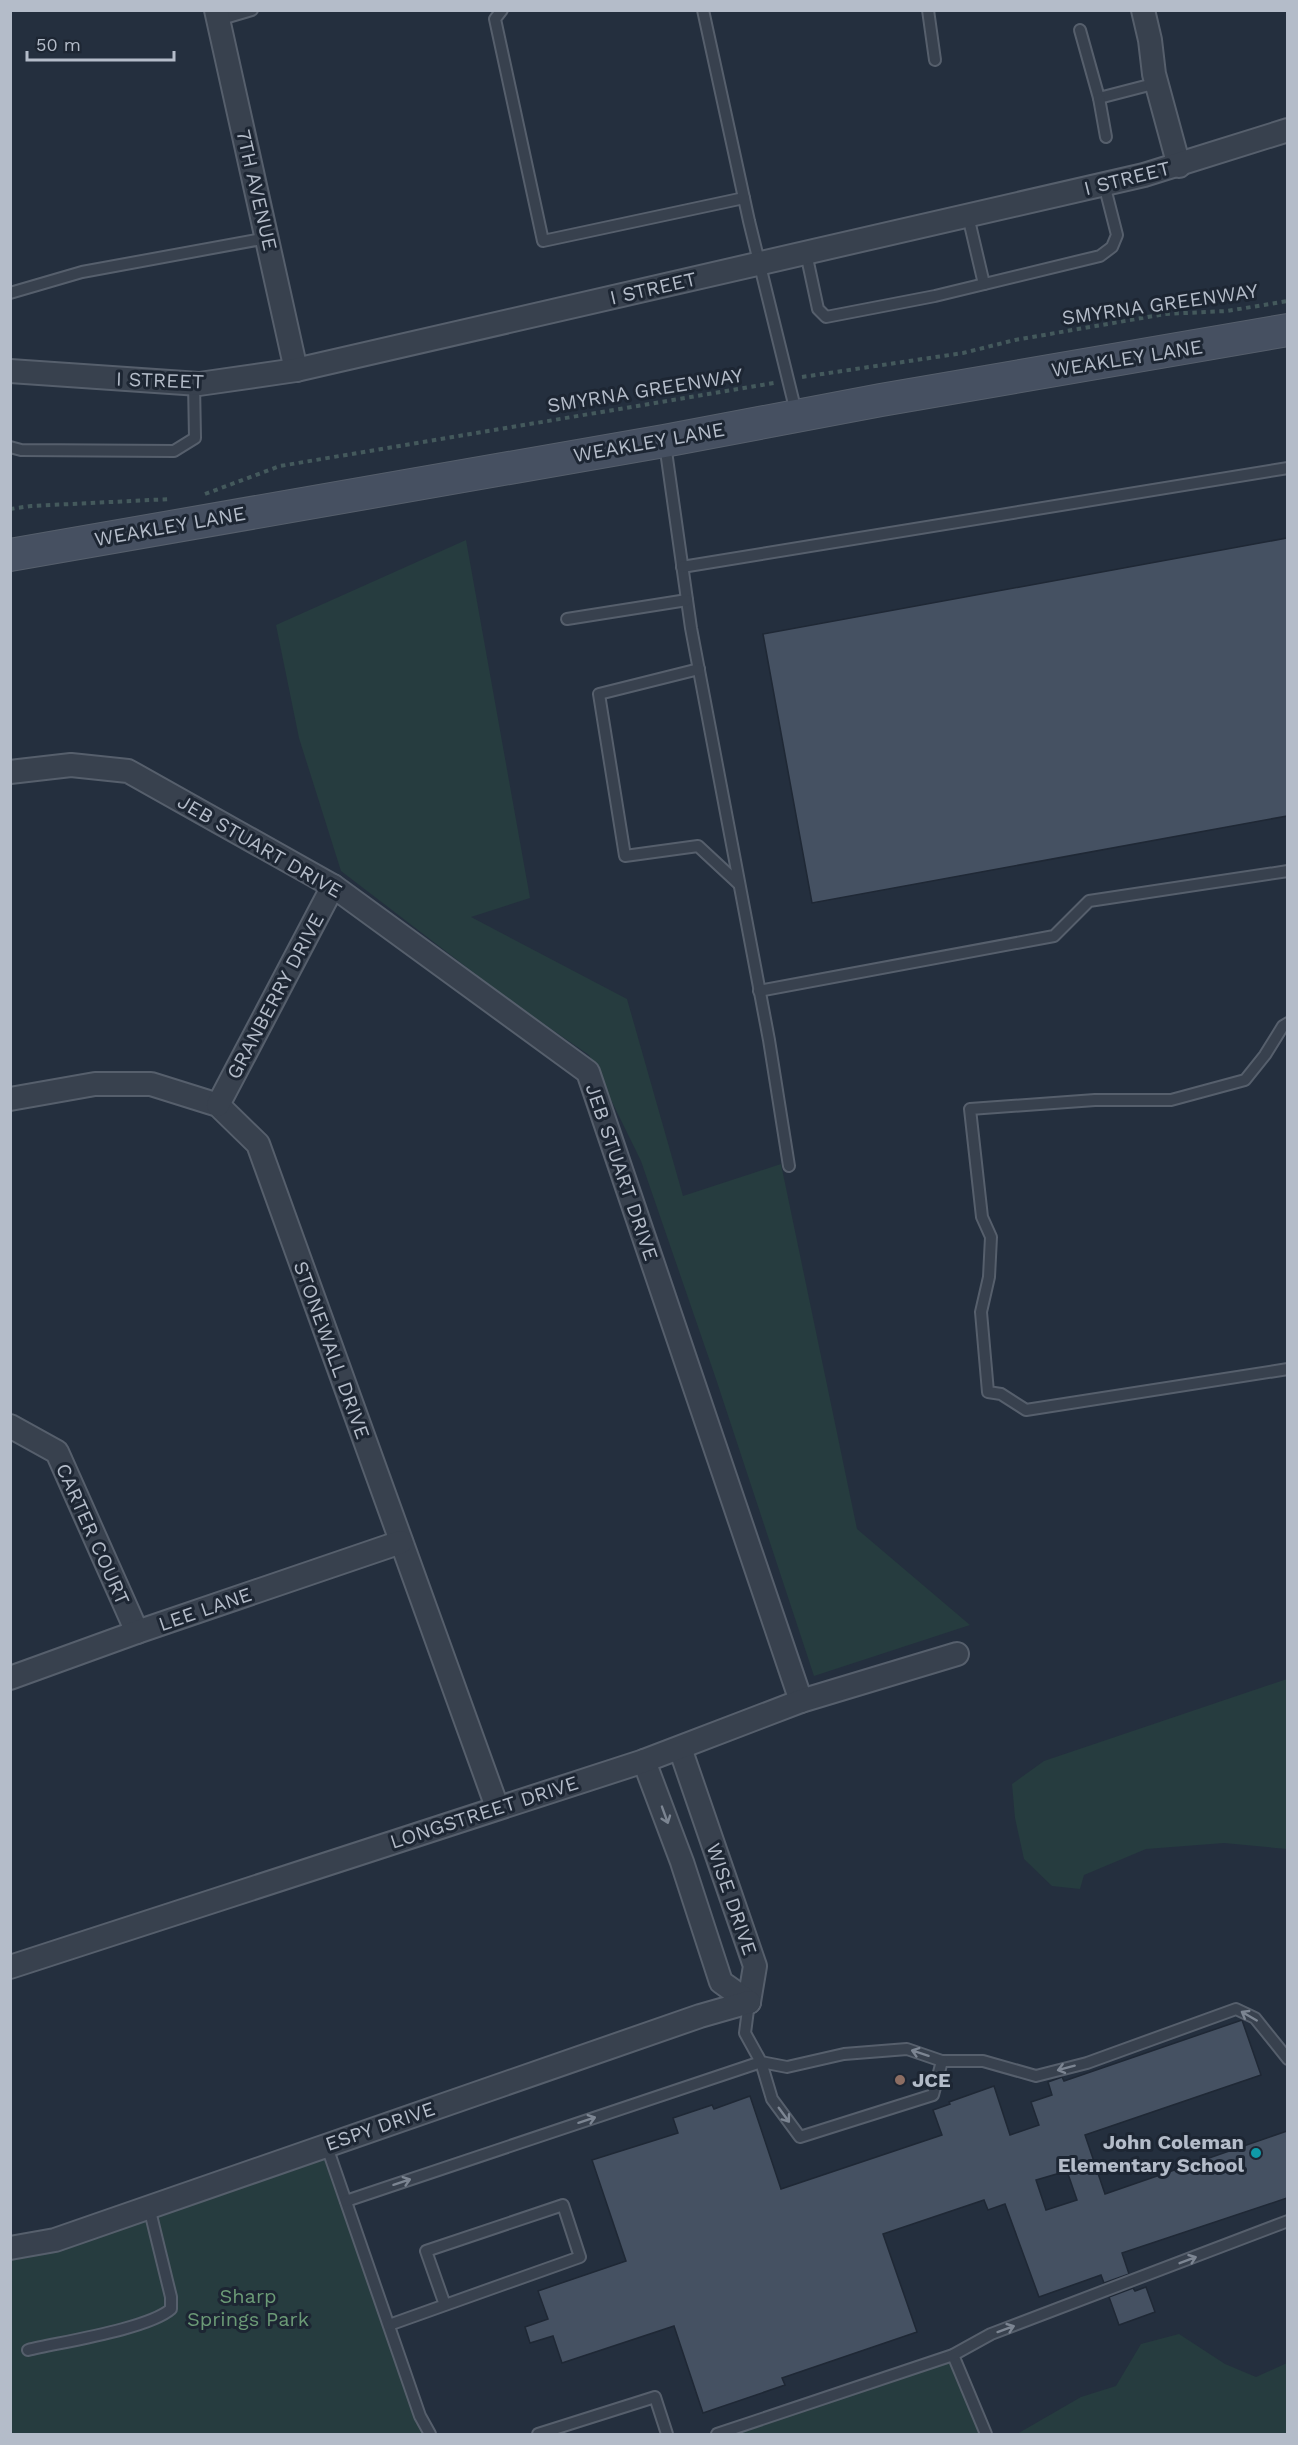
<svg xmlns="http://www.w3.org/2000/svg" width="1298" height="2445" font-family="'Work Sans',sans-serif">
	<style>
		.green { fill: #263c3f }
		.building { fill: #455162; stroke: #1f2835; stroke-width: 1.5; fill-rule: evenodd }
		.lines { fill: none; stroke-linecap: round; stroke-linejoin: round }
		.service-casing { stroke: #565f6c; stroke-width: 14 }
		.minor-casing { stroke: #565f6c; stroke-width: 26 }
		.secondary-casing { stroke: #565f6c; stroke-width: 34 }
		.path { stroke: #44595c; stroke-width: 4; stroke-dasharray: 4.5 4.5; stroke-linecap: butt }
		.service { stroke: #38414e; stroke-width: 10 }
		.minor { stroke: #38414e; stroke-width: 22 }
		.secondary { stroke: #465061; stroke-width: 32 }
		.oneway { stroke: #7c8592 }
		.education-dot { fill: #8d6e63; stroke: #1d2633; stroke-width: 2 }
		.culture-dot { fill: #0f9aa8; stroke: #1d2633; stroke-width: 2 }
		.labels { text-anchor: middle; stroke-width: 6; stroke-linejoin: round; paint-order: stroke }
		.street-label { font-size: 20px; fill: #b4bcc9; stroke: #1d2633 }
		.poi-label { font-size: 20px; font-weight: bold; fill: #b4bcc9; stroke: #1d2633; text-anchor: start }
		.park-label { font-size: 20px; fill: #6b9a76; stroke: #1d2633 }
	</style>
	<rect width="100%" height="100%" fill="#242f3e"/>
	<g class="green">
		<polygon points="466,540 530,898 471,917 627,999 683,1196 781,1164 857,1529 970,1625 814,1676 716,1379 641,1161 589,1055 516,1005 341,871 299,738 276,625"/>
		<polygon points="1287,1679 1287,1849 1224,1843 1146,1849 1084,1875 1080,1889 1052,1886 1024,1859 1015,1818 1012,1784 1044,1761"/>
		<polygon points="326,2144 430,2434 11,2434 11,2248"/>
		<polygon points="1179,2334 1225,2364 1256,2377 1287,2363 1287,2434 1017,2434 1081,2397 1116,2386 1141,2344"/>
		<polygon points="953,2355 986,2434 717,2434"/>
	</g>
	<g class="building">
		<polygon points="1287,538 1287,816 812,903 763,634"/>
		<path d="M1242 2020 1261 2075 1085 2135 1105 2194 1287 2131V2198L1122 2253 1129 2274 1104 2283 1101 2275 1039 2297 1005 2204 988 2210 984 2200 883 2234 917 2332 782 2378 785 2385 703 2413 674 2326 562 2363 553 2336 530 2343 525 2327 548 2319 538 2291 626 2261 592 2160 678 2133 673 2118 712 2105 714 2109 750 2096 781 2189 942 2135 933 2110 950 2104 949 2102 994 2086 1010 2135 1039 2125 1031 2102 1052 2095 1048 2082 1062 2077 1064 2081ZM1067 2171 1077 2200 1046 2210 1036 2180Z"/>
		<polygon points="1146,2287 1155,2312 1119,2325 1109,2297 1133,2288 1135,2291"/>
	</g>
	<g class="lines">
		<defs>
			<g id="service">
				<polyline points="502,10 495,19 543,241 744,198"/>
				<polyline points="703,10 749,221 796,412"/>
				<polyline points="928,10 935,60"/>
				<polyline points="218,20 252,10"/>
				<polyline points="1080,30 1099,98 1157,83"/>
				<polyline points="1099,98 1106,137"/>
				<polyline points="968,216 984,284"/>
				<polyline points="806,253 818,309 826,317 935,296 1100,256 1112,247 1117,235 1104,184"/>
				<polyline points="10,293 82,272 267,238"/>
				<polyline points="665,444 691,628 769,1040 789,1166"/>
				<polyline points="10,447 21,450 174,451 195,438 194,384"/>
				<polyline points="682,567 1288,468"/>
				<polyline points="567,619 687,600"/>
				<polyline points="699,669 599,694 625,856 698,846 739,884"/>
				<polyline points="759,991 1054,936 1089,901 1288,871"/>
				<polyline points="1288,1023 1283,1026 1265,1055 1245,1080 1171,1100 1095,1100 970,1109 982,1217 991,1237 989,1277 981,1312 988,1392 1001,1394 1026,1410 1288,1369"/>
				<polyline points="942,2061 983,2061 1036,2076 1087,2063 1236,2009 1255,2018 1288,2059"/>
				<polyline points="326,2144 420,2416 430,2434"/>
				<polyline points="346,2201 761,2062 787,2067 844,2054 907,2049 942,2061 933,2095 800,2137 772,2099 761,2062 745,2033 749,2002"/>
				<polyline points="389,2325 580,2257 563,2205 426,2251 445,2305"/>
				<path d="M28 2350C61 2342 148 2329 171 2309V2297L149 2207"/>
				<polyline points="953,2355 986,2434"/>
				<polyline points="538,2434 655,2397 667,2434"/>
				<polyline points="717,2434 953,2355 991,2334 1288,2221"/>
			</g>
			<g id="minor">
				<polyline points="216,10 296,370"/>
				<polyline points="1143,10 1150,40 1154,74 1179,166"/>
				<polyline points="10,371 199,384 296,370 1144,175 1288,130"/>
				<polyline points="10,772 71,765 128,771 333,886 588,1072 801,1701"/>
				<polyline points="10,1099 95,1084 151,1084 218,1105 258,1144 497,1807"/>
				<polyline points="218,1105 333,886"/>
				<polyline points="10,1426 57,1452 137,1632"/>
				<polyline points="10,1678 137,1632 401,1542"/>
				<polyline points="680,1748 755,1966 749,2002"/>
				<polyline points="644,1761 682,1862 721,1982 749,2002"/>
				<polyline points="10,1967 644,1761 801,1701 957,1654"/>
				<polyline points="10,2248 55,2240 700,2016 749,2002"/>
			</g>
			<polyline id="secondary" points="10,555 664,441 881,400 1288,330"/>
		</defs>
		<use href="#service" class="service-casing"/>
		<use href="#minor" class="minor-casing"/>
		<use href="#secondary" class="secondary-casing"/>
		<g class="path">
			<polyline points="802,377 963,353 1015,340 1165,314 1227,311 1288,301"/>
			<polyline points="205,494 280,466 774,383"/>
			<polyline points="10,509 31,506 171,499"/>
		</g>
		<use href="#service" class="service"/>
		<use href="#minor" class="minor"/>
		<use href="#secondary" class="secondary"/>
	</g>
	<defs><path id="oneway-shaft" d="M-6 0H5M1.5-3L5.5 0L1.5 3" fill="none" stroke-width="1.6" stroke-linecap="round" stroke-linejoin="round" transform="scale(1.5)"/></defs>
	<g class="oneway">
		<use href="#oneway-shaft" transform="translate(665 1815) rotate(70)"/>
		<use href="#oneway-shaft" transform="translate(1249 2016) rotate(-150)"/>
		<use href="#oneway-shaft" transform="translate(920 2053) rotate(-162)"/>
		<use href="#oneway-shaft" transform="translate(1066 2068) rotate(165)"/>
		<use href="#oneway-shaft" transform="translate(784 2115) rotate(54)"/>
		<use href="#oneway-shaft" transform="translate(587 2120) rotate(-18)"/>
		<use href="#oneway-shaft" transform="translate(402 2182) rotate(-18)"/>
		<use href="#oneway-shaft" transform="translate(1188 2260) rotate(-21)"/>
		<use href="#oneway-shaft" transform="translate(1006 2329) rotate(-20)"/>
	</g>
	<circle class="education-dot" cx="900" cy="2080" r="6"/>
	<circle class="culture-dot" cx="1256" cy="2153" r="6"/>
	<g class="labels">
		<g class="street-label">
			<text transform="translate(1127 178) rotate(-14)" y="7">I STREET</text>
			<text transform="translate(257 190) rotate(77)" y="7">7TH AVENUE</text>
			<text transform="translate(653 288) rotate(-13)" y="7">I STREET</text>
			<text transform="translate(1160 304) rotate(-8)" y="7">SMYRNA GREENWAY</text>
			<text transform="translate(1127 358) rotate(-9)" y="7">WEAKLEY LANE</text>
			<text transform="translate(160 380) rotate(2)" y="7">I STREET</text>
			<text transform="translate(645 390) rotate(-9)" y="7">SMYRNA GREENWAY</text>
			<text transform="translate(649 442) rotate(-10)" y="7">WEAKLEY LANE</text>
			<text transform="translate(170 526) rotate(-10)" y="7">WEAKLEY LANE</text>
			<text transform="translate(260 846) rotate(30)" y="7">JEB STUART DRIVE</text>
			<text transform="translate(275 996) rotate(-62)" y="7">GRANBERRY DRIVE</text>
			<text transform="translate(622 1172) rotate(71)" y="7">JEB STUART DRIVE</text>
			<text transform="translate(332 1350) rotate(70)" y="7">STONEWALL DRIVE</text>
			<text transform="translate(93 1534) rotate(66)" y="7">CARTER COURT</text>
			<text transform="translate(205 1609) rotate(-19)" y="7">LEE LANE</text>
			<text transform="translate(484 1812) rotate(-18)" y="7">LONGSTREET DRIVE</text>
			<text transform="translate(732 1899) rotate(71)" y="7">WISE DRIVE</text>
			<text transform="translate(380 2126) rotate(-19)" y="7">ESPY DRIVE</text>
		</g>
		<g class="poi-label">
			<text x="912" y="2087">JCE</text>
			<text x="1244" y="2149" text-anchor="end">John Coleman<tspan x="1244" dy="23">Elementary School</tspan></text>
		</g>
		<g class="park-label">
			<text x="248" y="2303">Sharp<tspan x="248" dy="23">Springs Park</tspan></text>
		</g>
	</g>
	<rect width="1298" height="2445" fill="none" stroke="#b4bcc9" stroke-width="24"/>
	<path d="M27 51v9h147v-9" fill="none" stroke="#b4bcc9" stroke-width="3"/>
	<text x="36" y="51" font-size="18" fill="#b4bcc9" stroke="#1d2633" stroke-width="4.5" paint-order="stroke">50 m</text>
</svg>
